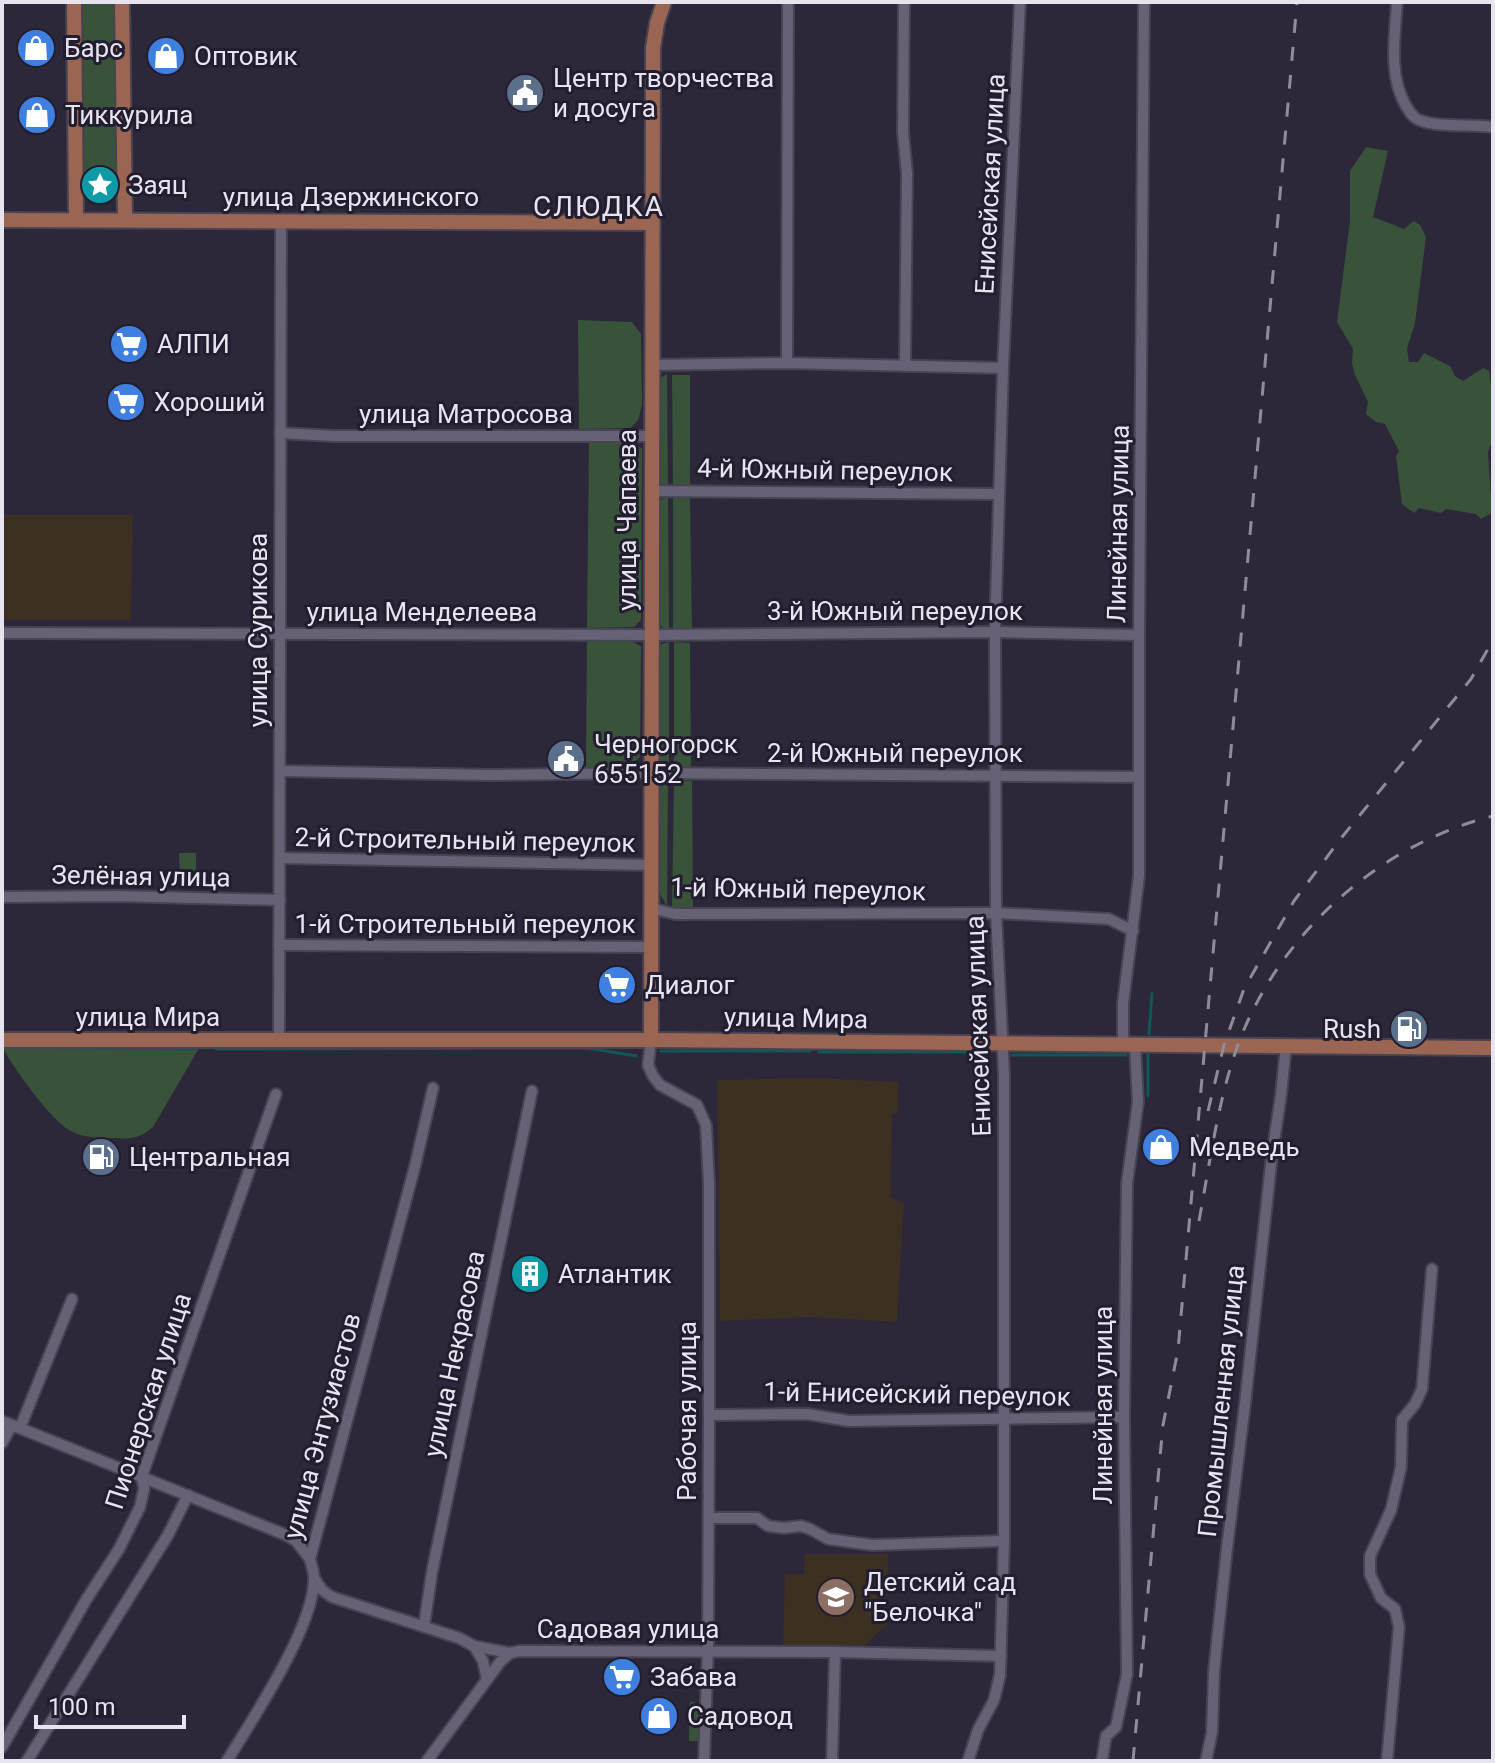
<svg xmlns="http://www.w3.org/2000/svg" width="1495" height="1763" font-family="Roboto,sans-serif">
	<style>
		.education { fill: #3b3021 }
		.green { fill: #39523a }
		.lines { fill: none; stroke-linecap: round; stroke-linejoin: round }
		.stream { stroke: #105757; stroke-width: 3 }
		.minor-casing { stroke: #474352; stroke-width: 14 }
		.major-casing { stroke: #474352; stroke-width: 18 }
		.minor { stroke: #666175; stroke-width: 10 }
		.major { stroke: #9a6553; stroke-width: 14 }
		.rail { stroke: #8f8c9a; stroke-width: 3; stroke-dasharray: 14 14; stroke-linecap: butt }
		.labels { text-anchor: middle; stroke-width: 6; stroke-linejoin: round; paint-order: stroke }
		.poi-label { font-size: 26px; fill: #e7e4f0; stroke: #221e2f; text-anchor: start }
		.street-label { font-size: 26px; fill: #e7e4f0; stroke: #221e2f }
		.neighbourhood-label { font-size: 28px; letter-spacing: 2px; fill: #e7e4f0; stroke: #221e2f }
	</style>
	<rect width="100%" height="100%" fill="#2c2839"/>
	<g class="education">
		<polygon points="2,515 133,515 131,620 2,620"/>
		<polygon points="815,1078 898,1082 898,1113 892,1113 891,1198 904,1203 897,1322 810,1317 720,1321 717,1080"/>
		<polygon points="805,1554 888,1554 887,1626 882,1628 865,1645 783,1645 785,1574 804,1574"/>
	</g>
	<g class="green">
		<polygon points="80,2 116,2 118,197 83,196"/>
		<polygon points="1366,147 1388,151 1373,217 1404,229 1414,221 1420,225 1426,237 1415,323 1407,349 1409,362 1418,362 1424,353 1450,366 1455,376 1463,381 1483,368 1489,371 1493,403 1493,438 1488,452 1492,513 1481,519 1476,514 1446,509 1441,513 1419,508 1414,513 1402,504 1396,456 1399,451 1385,424 1376,422 1366,414 1368,402 1355,375 1352,363 1353,349 1337,322 1350,221 1350,171"/>
		<polygon points="578,320 632,322 641,334 642,405 638,420 631,428 579,429"/>
		<polygon points="667,374 668,487 662,485 659,481 660,378"/>
		<polygon points="672,375 690,375 690,486 673,486"/>
		<path d="M589 441C607 441 628 437 642 449L641 620 634 627 587 628Z"/>
		<polygon points="690,496 692,628 673,628 673,497"/>
		<polygon points="668,497 669,629 663,628 658,621 658,503 663,498"/>
		<path d="M587 639C604 639 628 635 641 647L640 757C626 770 605 768 586 768Z"/>
		<polygon points="669,642 669,769 661,768 657,765 658,649 662,644"/>
		<polygon points="674,642 690,643 691,768 674,768"/>
		<polygon points="661,780 668,780 667,906 657,889 657,786"/>
		<polygon points="674,780 692,781 693,908 672,909"/>
		<polygon points="179,853 196,853 196,877 180,877"/>
		<path d="M2 1047 199 1048 153 1127C139 1139 131 1139 112 1138 97 1138 83 1138 69 1130 50 1119 13 1067 2 1047Z"/>
		<polygon points="691,1701 699,1704 701,1712 698,1741 689,1741 689,1705"/>
	</g>
	<g class="lines">
		<g class="stream">
			<polyline points="1149,1034 1152,993"/>
			<polyline points="3,1047 197,1049"/>
			<polyline points="216,1049 587,1048 636,1056"/>
			<polyline points="661,1051 810,1051"/>
			<polyline points="819,1052 968,1052 986,1054"/>
			<polyline points="1012,1055 1126,1055"/>
			<polyline points="1148,1096 1148,1053"/>
		</g>
		<defs>
			<g id="minor">
				<polyline points="904,2 903,132 907,174 905,366"/>
				<path d="M1397 2C1395 36 1388 75 1406 106 1410 112 1412 117 1419 120 1439 128 1471 124 1493 127"/>
				<polyline points="787,363 788,2"/>
				<polyline points="651,365 787,363 1003,368"/>
				<polyline points="280,433 334,436 651,436"/>
				<polyline points="651,491 998,494"/>
				<polyline points="2,633 650,635 995,632 1139,635"/>
				<polyline points="281,771 490,775 650,773 1139,777"/>
				<polyline points="280,858 650,865"/>
				<polyline points="2,897 117,896 280,900"/>
				<polyline points="650,908 675,914 996,913 1109,919 1133,931"/>
				<polyline points="279,945 650,947"/>
				<polyline points="279,1040 281,220"/>
				<polyline points="651,1040 648,1065 653,1076 660,1085 697,1105 706,1125 709,1184 709,1415 708,1646 704,1761"/>
				<polyline points="1123,1045 1123,1003 1139,876 1139,635 1144,2"/>
				<polyline points="709,1415 807,1414 849,1421 1124,1417"/>
				<polyline points="2,1421 286,1535 296,1541 310,1559"/>
				<polyline points="20,1428 72,1299"/>
				<polyline points="2,1443 12,1425"/>
				<polyline points="709,1518 757,1518 768,1526 784,1528 801,1526 810,1529 828,1539 872,1545 1004,1541"/>
				<polyline points="314,1578 322,1590 332,1597 459,1638 474,1646 510,1653"/>
				<polyline points="424,1626 432,1572 532,1091"/>
				<polyline points="474,1646 483,1661 487,1679"/>
				<polyline points="2,1747 86,1600 119,1549 140,1507 144,1489 142,1476 276,1094"/>
				<polyline points="27,1761 168,1535 188,1495"/>
				<path d="M227 1761C253 1718 315 1626 314 1577 314 1572 311 1565 310 1559L415 1166 433 1088"/>
				<polyline points="427,1761 500,1662 510,1653 519,1651 835,1652 1001,1656"/>
				<polyline points="832,1761 835,1652"/>
				<polyline points="968,1761 978,1730 994,1700 1000,1675 1004,1541 1004,1074 996,913 995,632 1003,368 1020,2"/>
				<polyline points="1102,1761 1106,1736 1116,1727 1127,1674 1124,1417 1127,1183 1138,1102 1135,1045"/>
				<polyline points="1206,1761 1212,1732 1214,1671 1227,1548 1245,1404 1272,1155 1281,1095 1286,1046"/>
				<polyline points="1387,1761 1399,1627 1395,1609 1381,1598 1370,1574 1370,1556 1391,1510 1401,1467 1402,1420 1415,1404 1422,1389 1432,1269"/>
			</g>
			<g id="major">
				<polyline points="74,2 76,220"/>
				<polyline points="122,2 125,220"/>
				<polyline points="2,220 652,223"/>
				<polyline points="2,1040 651,1040 1493,1048"/>
				<polyline points="651,1040 653,48 657,23 664,2"/>
			</g>
		</defs>
		<use href="#minor" class="minor-casing"/>
		<use href="#major" class="major-casing"/>
		<use href="#minor" class="minor"/>
		<use href="#major" class="major"/>
		<g class="rail">
			<polyline points="1208,1111 1224,1045 1244,989 1294,901 1342,837 1471,679 1493,640"/>
			<path d="M1199 1221C1210 1162 1218 1099 1239 1042 1280 933 1380 844 1493 816"/>
			<polyline points="1133,1761 1160,1457 1163,1425 1178,1350 1297,2"/>
		</g>
	</g>
	<defs>
		<symbol id="shop-disc" viewBox="-11 -11 22 22"><circle r="9.5" fill="#3f7fe0" stroke="#221e2f"/><path d="M-5-2.5h2.3a2.7 3.5 0 0 1 5.4 0H5L5.5 6h-11ZM-1.5-2.5h3a1.5 2.3 0 0 0-3 0Z" fill="#fff"/></symbol>
		<symbol id="civic-disc" viewBox="-11 -11 22 22"><circle r="9.5" fill="#5c6f8a" stroke="#221e2f"/><path d="M-.6-6.5H3V-4.5H.6V-3L4-1V1h2V6H-6V1h2V-1L-.6-3ZM-1.2 2.5V6h2.4V2.5Z" fill="#fff"/></symbol>
		<symbol id="sight-disc" viewBox="-11 -11 22 22"><circle r="9.5" fill="#0f9aa8" stroke="#221e2f"/><path d="M0-6L1.8-2.2L6-1.7L2.9 1.2L3.7 5.4L0 3.3L-3.7 5.4L-2.9 1.2L-6-1.7L-1.8-2.2Z" fill="#fff"/></symbol>
		<symbol id="supermarket-disc" viewBox="-11 -11 22 22"><circle r="9.5" fill="#3f7fe0" stroke="#221e2f"/><path d="M-6-5.5h2.5l.6 2H6L4.5 2H-2.5L-4.4-4H-6ZM-1.5 3.2a1.3 1.3 0 1 0 .1 0ZM3 3.2a1.3 1.3 0 1 0 .1 0Z" fill="#fff"/></symbol>
		<symbol id="fuel-disc" viewBox="-11 -11 22 22"><circle r="9.5" fill="#5c6f8a" stroke="#221e2f"/><path d="M-5.5-6h7V0h2V4h1.3V-2.5L3-4.5l.8-.8L6-3V5H2.5V1h-1V6h-7ZM-4.2-4.7v3.2H.2V-4.7Z" fill="#fff"/></symbol>
		<symbol id="building-disc" viewBox="-11 -11 22 22"><circle r="9.5" fill="#0f9aa8" stroke="#221e2f"/><path d="M-4-6H4V6H1V3H-1V6H-4ZM-2.5-4.3h1.7v1.8h-1.7ZM.8-4.3h1.7v1.8H.8ZM-2.5-1h1.7V.8h-1.7ZM.8-1h1.7V.8H.8Z" fill="#fff"/></symbol>
		<symbol id="school-disc" viewBox="-11 -11 22 22"><circle r="9.5" fill="#8d6e63" stroke="#221e2f"/><path d="M0-5L7-2L0 1L-7-2ZM-4 1L0 2.5L4 1V4Q0 6-4 4Z" fill="#fff"/></symbol>
	</defs>
	<g fill-rule="evenodd">
		<use href="#shop-disc" x="14" y="26" width="44" height="44"/>
		<use href="#shop-disc" x="144" y="34" width="44" height="44"/>
		<use href="#civic-disc" x="503" y="71" width="44" height="44"/>
		<use href="#shop-disc" x="15" y="93" width="44" height="44"/>
		<use href="#sight-disc" x="78" y="163" width="44" height="44"/>
		<use href="#supermarket-disc" x="107" y="322" width="44" height="44"/>
		<use href="#supermarket-disc" x="104" y="380" width="44" height="44"/>
		<use href="#civic-disc" x="544" y="737" width="44" height="44"/>
		<use href="#supermarket-disc" x="595" y="963" width="44" height="44"/>
		<use href="#fuel-disc" x="1387" y="1007" width="44" height="44"/>
		<use href="#shop-disc" x="1139" y="1125" width="44" height="44"/>
		<use href="#fuel-disc" x="79" y="1135" width="44" height="44"/>
		<use href="#building-disc" x="508" y="1252" width="44" height="44"/>
		<use href="#school-disc" x="814" y="1575" width="44" height="44"/>
		<use href="#supermarket-disc" x="600" y="1655" width="44" height="44"/>
		<use href="#shop-disc" x="637" y="1694" width="44" height="44"/>
	</g>
	<g class="labels">
		<g class="poi-label">
			<text x="64" y="57">Барс</text>
			<text x="194" y="65">Оптовик</text>
			<text x="553" y="87">Центр творчества<tspan x="553" dy="30">и досуга</tspan></text>
			<text x="65" y="124">Тиккурила</text>
			<text x="128" y="194">Заяц</text>
			<text x="157" y="353">АЛПИ</text>
			<text x="154" y="411">Хороший</text>
			<text x="594" y="753">Черногорск<tspan x="594" dy="30">655152</tspan></text>
			<text x="645" y="994">Диалог</text>
			<text x="1381" y="1038" text-anchor="end">Rush</text>
			<text x="1189" y="1156">Медведь</text>
			<text x="129" y="1166">Центральная</text>
			<text x="558" y="1283">Атлантик</text>
			<text x="864" y="1591">Детский сад<tspan x="864" dy="30">"Белочка"</tspan></text>
			<text x="650" y="1686">Забава</text>
			<text x="687" y="1725">Садовод</text>
		</g>
		<g class="street-label">
			<text transform="translate(990 184) rotate(-87)" y="9">Енисейская улица</text>
			<text x="351" y="206">улица Дзержинского</text>
			<text x="466" y="423">улица Матросова</text>
			<text transform="translate(825 470) rotate(1)" y="9">4-й Южный переулок</text>
			<text transform="translate(627 520) rotate(-90)" y="9">улица Чапаева</text>
			<text transform="translate(1118 524) rotate(-89)" y="9">Линейная улица</text>
			<text x="895" y="620">3-й Южный переулок</text>
			<text x="422" y="621">улица Менделеева</text>
			<text transform="translate(258 630) rotate(-90)" y="9">улица Сурикова</text>
			<text x="895" y="762">2-й Южный переулок</text>
			<text transform="translate(465 840) rotate(1)" y="9">2-й Строительный переулок</text>
			<text transform="translate(141 876) rotate(1)" y="9">Зелёная улица</text>
			<text transform="translate(798 889) rotate(1)" y="9">1-й Южный переулок</text>
			<text x="465" y="933">1-й Строительный переулок</text>
			<text x="148" y="1026">улица Мира</text>
			<text transform="translate(796 1018) rotate(1)" y="9">улица Мира</text>
			<text transform="translate(978 1026) rotate(-92)" y="9">Енисейская улица</text>
			<text transform="translate(454 1354) rotate(-78)" y="9">улица Некрасова</text>
			<text transform="translate(917 1394) rotate(1)" y="9">1-й Енисейский переулок</text>
			<text transform="translate(148 1401) rotate(-72)" y="9">Пионерская улица</text>
			<text transform="translate(1221 1401) rotate(-84)" y="9">Промышленная улица</text>
			<text transform="translate(1103 1405) rotate(-90)" y="9">Линейная улица</text>
			<text transform="translate(687 1411) rotate(-90)" y="9">Рабочая улица</text>
			<text transform="translate(322 1426) rotate(-75)" y="9">улица Энтузиастов</text>
			<text x="628" y="1638">Садовая улица</text>
		</g>
		<g class="neighbourhood-label">
			<text x="599" y="216">СЛЮДКА</text>
		</g>
	</g>
	<rect width="1495" height="1763" fill="none" stroke="#e7e4f0" stroke-width="8"/>
	<path d="M36 1715v12h148v-12" fill="none" stroke="#e7e4f0" stroke-width="4"/>
	<text x="48" y="1715" font-size="24" fill="#e7e4f0" stroke="#221e2f" stroke-width="6" paint-order="stroke">100 m</text>
</svg>
